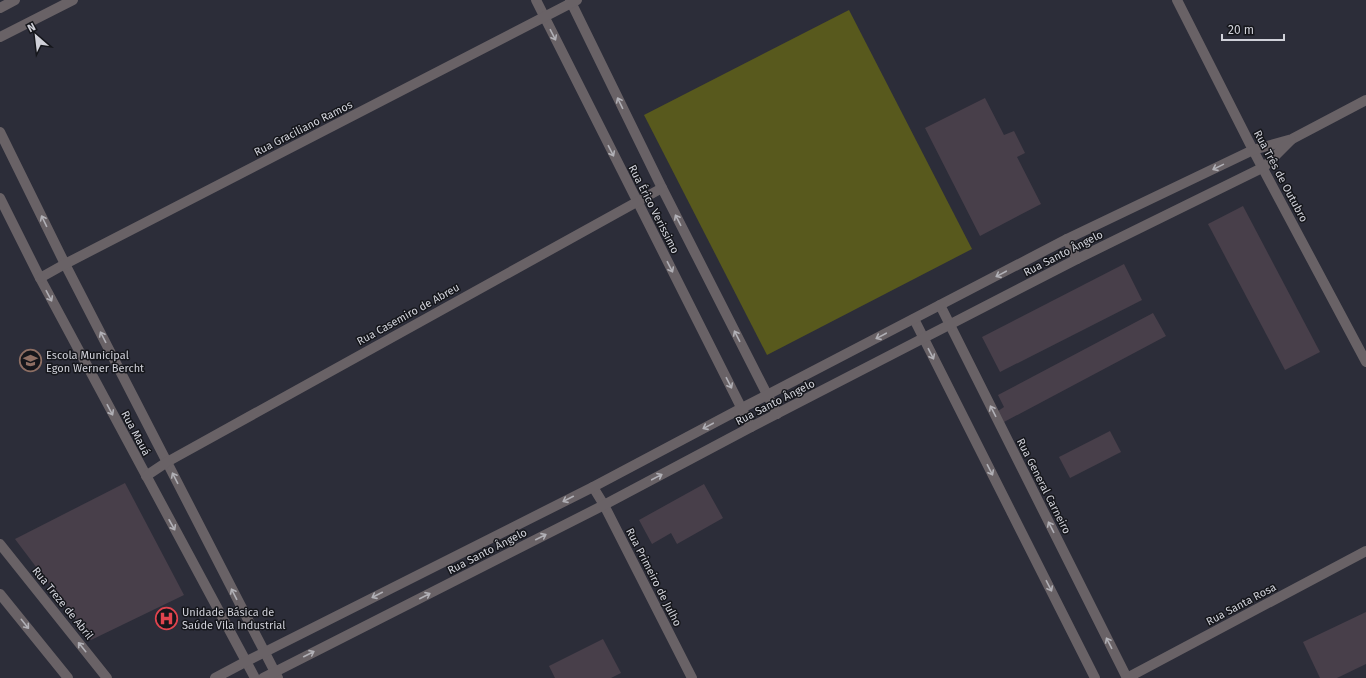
<svg xmlns="http://www.w3.org/2000/svg" width="1366" height="678" font-family="'Fira Sans',sans-serif">
	<style>
		.green { fill: #58591d }
		.building { fill: #483f4a }
		.lines { fill: none; stroke-linecap: round; stroke-linejoin: round }
		.minor { stroke: #696266; stroke-width: 10 }
		.oneway { stroke: #b1b0b6 }
		.labels { text-anchor: middle; stroke-width: 3; stroke-linejoin: round; paint-order: stroke }
		.street-label { font-size: 11px; fill: #d0d1d9; stroke: #15161b }
		.poi-label { font-size: 11px; fill: #d0d1d9; stroke: #15161b; text-anchor: start }
	</style>
	<rect width="100%" height="100%" fill="#2c2d39"/>
	<polygon class="green" points="849,10 972,249 767,355 644,115"/>
	<g class="building">
		<polygon points="985,98 1004,135 1014,131 1025,153 1017,157 1041,204 980,236 925,128"/>
		<polygon points="1243,206 1320,352 1285,370 1208,224"/>
		<polygon points="1124,264 1142,300 1000,372 982,337"/>
		<polygon points="1153,313 1166,336 1004,422 998,411 1004,407 998,395"/>
		<polygon points="1110,431 1121,452 1070,478 1059,457"/>
		<polygon points="125,483 184,595 91,640 15,539"/>
		<polygon points="704,484 723,518 677,544 671,533 652,544 639,520"/>
		<polygon points="1366,612 1366,664 1337,678 1320,678 1303,642"/>
		<polygon points="603,639 621,673 611,678 555,678 549,666"/>
	</g>
	<g class="lines">
		<g class="minor">
			<polyline points="536,0 751,427"/>
			<polyline points="570,0 662,188 777,414"/>
			<polyline points="1177,0 1253,150 1366,362"/>
			<polyline points="0,8 15,0"/>
			<polyline points="0,37 73,0"/>
			<polyline points="0,132 65,264 278,678"/>
			<polyline points="0,198 40,278 255,678"/>
			<polyline points="1067,239 1077,259"/>
			<polyline points="40,278 65,264 577,0"/>
			<polyline points="940,305 1127,678"/>
			<polyline points="914,319 1095,678"/>
			<polyline points="146,476 167,462 662,188"/>
			<polyline points="593,487 604,505 692,678"/>
			<polyline points="0,544 107,678"/>
			<polyline points="0,594 68,678"/>
			<polyline points="215,678 247,661 593,487 742,408 1067,239 1253,150 1292,139 1366,100"/>
			<polyline points="263,678 604,505 751,427 1077,259 1264,167 1291,140"/>
			<polyline points="1127,678 1366,551"/>
		</g>
	</g>
	<defs><path id="oneway-shaft" d="M-6 0H5M1.5-3L5.5 0L1.5 3" fill="none" stroke-width="1.6" stroke-linecap="round" stroke-linejoin="round"/></defs>
	<g class="oneway">
		<use href="#oneway-shaft" transform="translate(553 35) rotate(63)"/>
		<use href="#oneway-shaft" transform="translate(620 103) rotate(-116)"/>
		<use href="#oneway-shaft" transform="translate(611 151) rotate(63)"/>
		<use href="#oneway-shaft" transform="translate(1218 167) rotate(154)"/>
		<use href="#oneway-shaft" transform="translate(678 220) rotate(-117)"/>
		<use href="#oneway-shaft" transform="translate(44 221) rotate(-116)"/>
		<use href="#oneway-shaft" transform="translate(670 267) rotate(63)"/>
		<use href="#oneway-shaft" transform="translate(1001 274) rotate(152)"/>
		<use href="#oneway-shaft" transform="translate(49 296) rotate(62)"/>
		<use href="#oneway-shaft" transform="translate(737 336) rotate(-117)"/>
		<use href="#oneway-shaft" transform="translate(881 336) rotate(152)"/>
		<use href="#oneway-shaft" transform="translate(103 337) rotate(-117)"/>
		<use href="#oneway-shaft" transform="translate(931 354) rotate(63)"/>
		<use href="#oneway-shaft" transform="translate(729 383) rotate(63)"/>
		<use href="#oneway-shaft" transform="translate(110 410) rotate(62)"/>
		<use href="#oneway-shaft" transform="translate(993 411) rotate(-117)"/>
		<use href="#oneway-shaft" transform="translate(708 426) rotate(152)"/>
		<use href="#oneway-shaft" transform="translate(990 470) rotate(63)"/>
		<use href="#oneway-shaft" transform="translate(657 477) rotate(-28)"/>
		<use href="#oneway-shaft" transform="translate(175 478) rotate(-117)"/>
		<use href="#oneway-shaft" transform="translate(568 499) rotate(153)"/>
		<use href="#oneway-shaft" transform="translate(172 525) rotate(61)"/>
		<use href="#oneway-shaft" transform="translate(1051 527) rotate(-117)"/>
		<use href="#oneway-shaft" transform="translate(541 537) rotate(-27)"/>
		<use href="#oneway-shaft" transform="translate(1049 586) rotate(63)"/>
		<use href="#oneway-shaft" transform="translate(234 594) rotate(-117)"/>
		<use href="#oneway-shaft" transform="translate(377 595) rotate(153)"/>
		<use href="#oneway-shaft" transform="translate(425 596) rotate(-27)"/>
		<use href="#oneway-shaft" transform="translate(25 624) rotate(51)"/>
		<use href="#oneway-shaft" transform="translate(1109 643) rotate(-117)"/>
		<use href="#oneway-shaft" transform="translate(82 647) rotate(-129)"/>
		<use href="#oneway-shaft" transform="translate(309 654) rotate(-27)"/>
	</g>
	<defs>
		<symbol id="school-ring" viewBox="-11 -11 22 22"><circle r="9.5" fill="#15161b" stroke="#8d6e63" stroke-width="1.5"/><path d="M0-5L7-2L0 1L-7-2ZM-4 1L0 2.5L4 1V4Q0 6-4 4Z" fill="#8d6e63"/></symbol>
		<symbol id="hospital-ring" viewBox="-11 -11 22 22"><circle r="9.5" fill="#15161b" stroke="#e0444e" stroke-width="1.5"/><path d="M-5-5h3v3.5h4V-5h3V5h-3V1.5h-4V5h-3Z" fill="#e0444e"/></symbol>
	</defs>
	<g fill-rule="evenodd">
		<use href="#school-ring" x="18" y="348" width="25" height="25"/>
		<use href="#hospital-ring" x="154" y="606" width="25" height="25"/>
	</g>
	<g class="labels">
		<g class="street-label">
			<text transform="translate(303 128) rotate(-27)" y="4">Rua Graciliano Ramos</text>
			<text transform="translate(1281 176) rotate(62)" y="4">Rua Três de Outubro</text>
			<text transform="translate(654 209) rotate(63)" y="4">Rua Érico Verissimo</text>
			<text transform="translate(1063 253) rotate(-27)" y="4">Rua Santo Ângelo</text>
			<text transform="translate(408 314) rotate(-29)" y="4">Rua Casemiro de Abreu</text>
			<text transform="translate(775 402) rotate(-27)" y="4">Rua Santo Ângelo</text>
			<text transform="translate(136 433) rotate(62)" y="4">Rua Mauá</text>
			<text transform="translate(1044 486) rotate(63)" y="4">Rua General Carneiro</text>
			<text transform="translate(487 551) rotate(-27)" y="4">Rua Santo Ângelo</text>
			<text transform="translate(654 577) rotate(63)" y="4">Rua Primeiro de Julho</text>
			<text transform="translate(63 603) rotate(51)" y="4">Rua Treze de Abril</text>
			<text transform="translate(1241 604) rotate(-28)" y="4">Rua Santa Rosa</text>
		</g>
		<g class="poi-label">
			<text x="46" y="359">Escola Municipal<tspan x="46" dy="13">Egon Werner Bercht</tspan></text>
			<text x="182" y="616">Unidade Básica de<tspan x="182" dy="13">Saúde Vila Industrial</tspan></text>
		</g>
	</g>
	<g transform="translate(36 36) rotate(332)" stroke="#15161b" stroke-width="3" paint-order="stroke">
	<path d="M0-3L7 15L0 10L-7 15Z" fill="#d0d1d9"/>
	<text y="-6" font-size="11" font-weight="bold" text-anchor="middle" fill="#d0d1d9">N</text>
	</g>
	<path d="M1222 34v6h62v-6" fill="none" stroke="#d0d1d9" stroke-width="2"/>
	<text x="1228" y="34" font-size="12" fill="#d0d1d9" stroke="#15161b" stroke-width="3" paint-order="stroke">20 m</text>
</svg>
